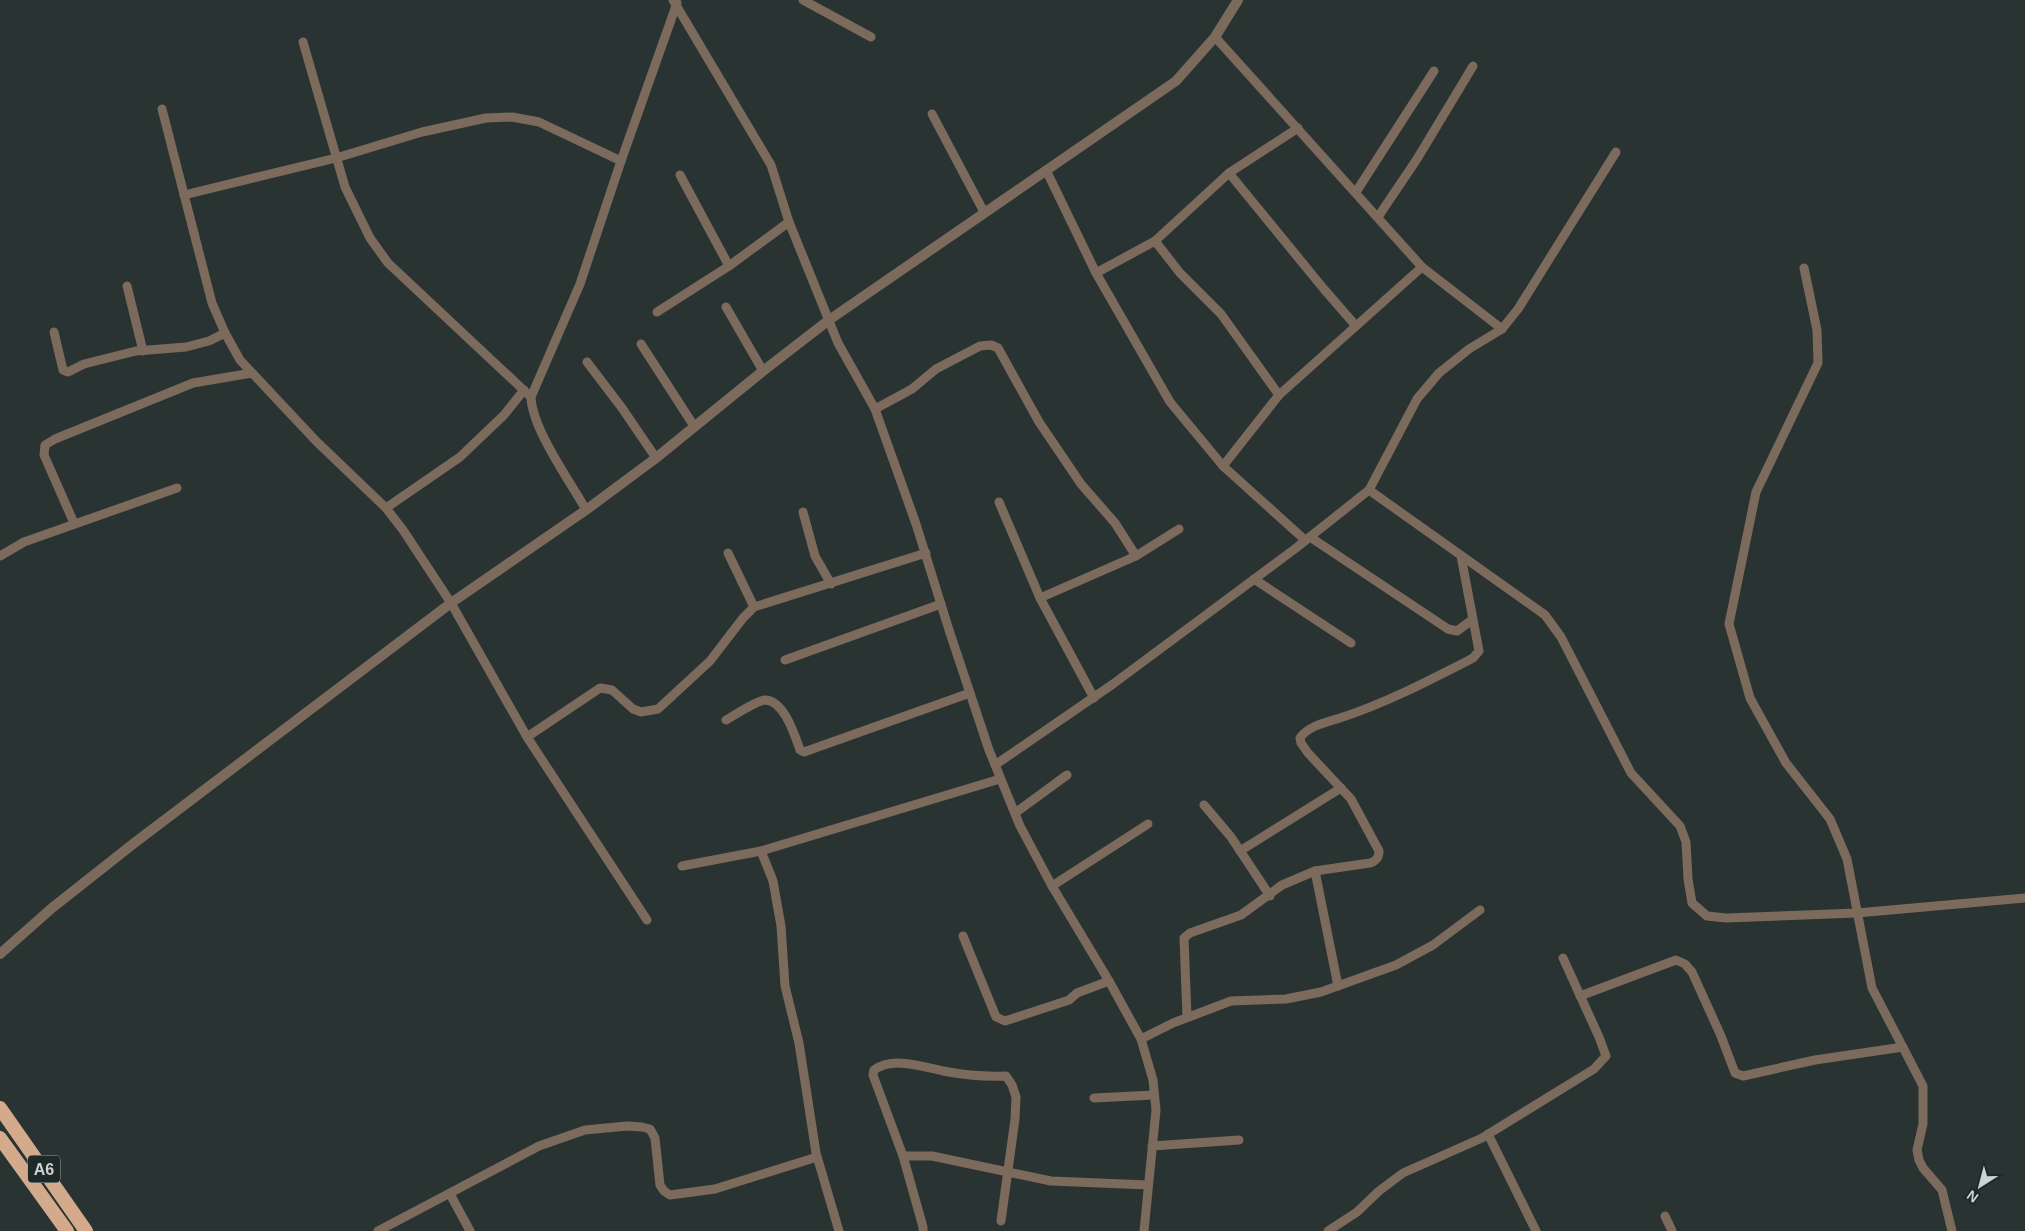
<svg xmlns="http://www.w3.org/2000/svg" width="2025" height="1231" font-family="Helvetica,sans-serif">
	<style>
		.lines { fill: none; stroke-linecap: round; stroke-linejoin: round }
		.minor { stroke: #7c6a5c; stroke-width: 9 }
		.tertiary { stroke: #7c6a5c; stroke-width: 10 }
		.trunk { stroke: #d4aa8c; stroke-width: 14 }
		.labels { text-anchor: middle; stroke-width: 5; stroke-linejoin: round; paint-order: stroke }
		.shield { fill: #1f2a28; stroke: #98a09f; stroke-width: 1 }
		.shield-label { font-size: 16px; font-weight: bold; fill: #ccd3d2 }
	</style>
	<rect width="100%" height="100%" fill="#293432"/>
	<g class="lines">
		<g class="minor">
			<polyline points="673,0 771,165 789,222 838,343 875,409 916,524 949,630 989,750 1020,826 1052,886 1109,981 1141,1039 1153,1080 1156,1110 1144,1231"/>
			<polyline points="803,0 871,37"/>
			<polyline points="1215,37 1422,267 1502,329"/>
			<polyline points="303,42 345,187 370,238 388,263 531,397"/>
			<polyline points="162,109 212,303 225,333 240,360 316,441 386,508 403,530 451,603 527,737 647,920"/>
			<polyline points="932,114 984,212"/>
			<polyline points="1046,170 1096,273 1170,402 1223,466 1305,540"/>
			<polyline points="1229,173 1323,288 1356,326"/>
			<polyline points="680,175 729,266"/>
			<polyline points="1356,192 1434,71"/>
			<polyline points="184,195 336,158 422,132 486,118 512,117 539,122 621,161"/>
			<polyline points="1378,217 1417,159 1473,66"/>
			<polyline points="1155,241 1180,273 1221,314 1279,395"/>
			<polyline points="1804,268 1817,330 1818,363 1756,492 1729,624 1750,698 1786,763 1830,819 1847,859 1872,988 1923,1086 1923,1124 1917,1150 1919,1160 1923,1168 1942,1190 1952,1231"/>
			<polyline points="1096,273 1155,241 1229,173 1298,128"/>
			<polyline points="127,286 143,351"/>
			<polyline points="726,307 763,371"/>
			<polyline points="657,312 729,266 789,222"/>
			<polyline points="54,332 63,370 68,372 84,364 136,351 186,347 209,341 225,333"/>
			<polyline points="641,344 694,426"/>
			<polyline points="587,362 622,408 656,458"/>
			<polyline points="875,409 912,389 936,369 980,346 991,345 998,348 1039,422 1081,484 1115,523 1136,556"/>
			<polyline points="1223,466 1279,395 1422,267"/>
			<polyline points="1369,490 1545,615 1561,637 1631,773 1680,826 1686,842 1688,879 1692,903 1707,916 1726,918 1857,913 2025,898"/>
			<polyline points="999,502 1040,598 1094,698"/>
			<polyline points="386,508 460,457 504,415 524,390"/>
			<path d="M586 510C570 481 532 429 531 397L580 284 621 161 677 3"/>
			<polyline points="803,512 815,556 831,584"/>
			<polyline points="74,523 44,455 45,445 55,439 193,383 252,373"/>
			<polyline points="1310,537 1448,629 1457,631 1472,620"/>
			<polyline points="728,553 754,607"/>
			<polyline points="0,556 24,542 177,488"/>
			<polyline points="1254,579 1351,643"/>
			<polyline points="1040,598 1136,556 1179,529"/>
			<polyline points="785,660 941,604"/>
			<path d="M726 720C735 715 756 701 765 700 784 700 795 736 800 750L804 752 970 693"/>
			<polyline points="527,737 600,688 612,690 633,709 641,712 658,709 710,661 743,618 754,607 926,553"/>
			<polyline points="995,765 1113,684 1296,548 1369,490 1417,399 1439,373 1469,349 1502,329 1518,309 1616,152"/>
			<polyline points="1204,805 1231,837 1270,896"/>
			<polyline points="1015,813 1067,775"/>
			<polyline points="761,851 773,881 781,926 785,986 799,1043 816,1153 839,1231"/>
			<polyline points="1240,851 1341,788"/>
			<polyline points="682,866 761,851 1000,779"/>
			<path d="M1315 871 1370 863C1376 861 1379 858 1379 851L1351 799 1308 753 1301 743 1300 738C1308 726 1327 722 1340 718 1386 703 1430 680 1473 658L1479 651 1461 556"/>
			<polyline points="1052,886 1148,824"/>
			<polyline points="963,936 996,1017 1005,1021 1069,1000 1077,993 1109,981"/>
			<polyline points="1580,996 1676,960 1685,964 1692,972 1721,1036 1735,1073 1743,1076 1815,1060 1903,1047"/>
			<polyline points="1187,1017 1184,938 1190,933 1241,915 1282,885 1315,871 1338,986"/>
			<polyline points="1141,1039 1173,1023 1231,1001 1286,999 1321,992 1396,965 1433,945 1480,910"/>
			<polyline points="1094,1098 1154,1095"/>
			<polyline points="1488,1134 1536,1231"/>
			<polyline points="1152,1146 1239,1140"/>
			<polyline points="903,1156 932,1156 1051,1181 1148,1185"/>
			<polyline points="450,1194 470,1231"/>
			<polyline points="1665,1216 1672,1231"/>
			<polyline points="378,1231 539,1146 585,1130 627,1126 642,1127 650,1129 655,1138 660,1185 664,1191 670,1195 715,1189 817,1157"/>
			<path d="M923 1231V1227L903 1156 873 1075 874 1070C893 1056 923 1067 943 1071 964 1075 986 1077 1006 1076L1012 1085 1016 1097 1015 1119 1001 1221"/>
			<polyline points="1328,1231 1357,1212 1379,1191 1403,1173 1482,1138 1594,1069 1606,1056 1599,1037 1563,958"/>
		</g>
		<polyline class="tertiary" points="0,954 52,908 133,844 451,603 586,510 656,458 763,371 829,320 1176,81 1215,37 1238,0"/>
		<g class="trunk">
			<polyline points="0,1108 86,1231"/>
			<polyline points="0,1138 67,1231"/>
		</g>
	</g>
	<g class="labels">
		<rect class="shield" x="28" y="1155.5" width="32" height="27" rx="4"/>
		<g class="shield-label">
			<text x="44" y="1175">A6</text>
		</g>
	</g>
	<g transform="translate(1980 1186) rotate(216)" stroke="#1f2a28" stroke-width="4" paint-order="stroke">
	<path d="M0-4L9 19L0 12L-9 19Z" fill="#ccd3d2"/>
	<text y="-8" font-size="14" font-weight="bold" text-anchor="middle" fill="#ccd3d2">N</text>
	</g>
</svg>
